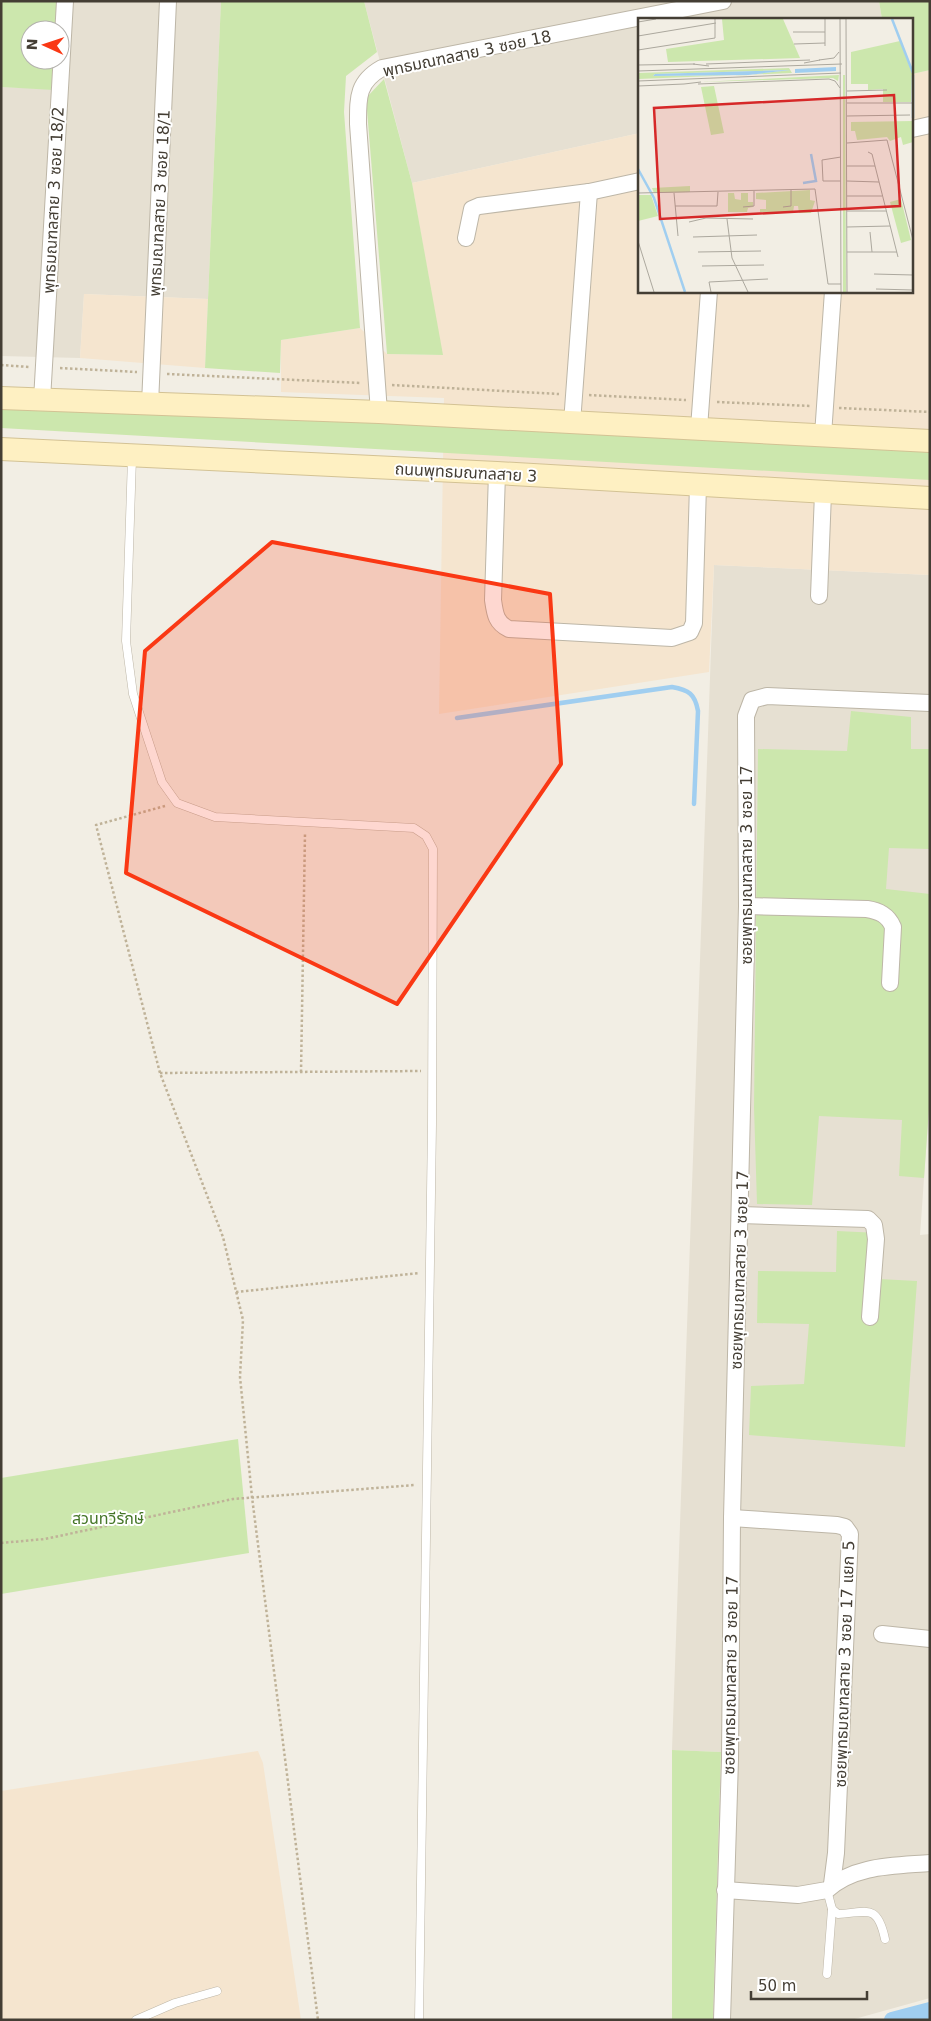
<svg xmlns="http://www.w3.org/2000/svg" width="931" height="2021" font-family="'DejaVu Sans','Noto Sans Thai',sans-serif">
	<style>
		.residential { fill: #e6e0d2 }
		.commercial { fill: #f5e5cf }
		.green { fill: #cce7ad }
		.lines { fill: none; stroke-linecap: round; stroke-linejoin: round }
		.stream { stroke: #a0cef0; stroke-width: 4.5 }
		.canal { stroke: #a0cef0; stroke-width: 16 }
		.lane-casing { stroke: #bdb6a7; stroke-width: 9 }
		.street-casing { stroke: #bdb6a7; stroke-width: 18 }
		.secondary-casing { stroke: #d3c294; stroke-width: 24 }
		.path { stroke: #bfb298; stroke-width: 2.5; stroke-dasharray: 2.5 2.5; stroke-linecap: butt }
		.lane { stroke: #fff; stroke-width: 8 }
		.street { stroke: #fff; stroke-width: 16 }
		.secondary { stroke: #fef0c2; stroke-width: 22 }
		.marked { fill: #fa3814; fill-opacity: 0.2; stroke: #fa3814; stroke-width: 4; stroke-linejoin: round }
		.labels { text-anchor: middle; stroke-width: 4; stroke-linejoin: round; paint-order: stroke }
		.street-label { font-size: 16px; fill: #443e34; stroke: #fff }
		.park-label { font-size: 16px; fill: #457628; stroke: #fff }
		.inset-river { fill: none; stroke: #a0cef0; stroke-width: 2.5 }
		.inset-road { fill: none; stroke: #aca89e; stroke-width: 1 }
		.view { fill: #d62828; fill-opacity: 0.15; stroke: #d62828; stroke-width: 2.5 }
		.inset-edge { fill: none; stroke: #443e34; stroke-width: 2.5 }
	</style>
	<rect width="100%" height="100%" fill="#f2eee4"/>
	<g class="residential">
		<polygon points="58,1 221,1 208,299 84,294 80,358 1,356 1,87 54,89"/>
		<polygon points="364,1 879,1 882,19 640,19 640,133 412,183"/>
		<polygon points="714,565 930,575 930,1094 920,1235 930,1234 930,1998 851,2020 713,2020 721,1752 672,1750"/>
	</g>
	<g class="commercial">
		<polygon points="930,70 930,575 714,565 709,672 439,714 444,398 281,392 281,340 360,328 387,354 442,355 412,183 640,133 640,291 912,291 912,74"/>
		<polygon points="84,294 208,299 205,368 80,358"/>
		<polygon points="258,1751 263,1763 301,2020 1,2020 1,1791"/>
	</g>
	<g class="green">
		<polygon points="1,1 58,1 57,30 30,30 30,60 56,60 54,90 1,87"/>
		<polygon points="221,1 364,1 377,52 346,76 344,112 360,328 281,340 280,373 205,368"/>
		<polygon points="879,1 930,1 930,70 912,74 912,19 882,19"/>
		<polygon points="384,79 412,183 443,355 387,354 366,98"/>
		<polygon points="1,404 236,413 930,452 930,480 1,428"/>
		<polygon points="851,711 911,717 911,749 930,749 930,849 889,848 886,889 930,894 930,1094 924,1178 899,1176 902,1120 819,1116 812,1205 757,1204 754,1107 758,749 847,751"/>
		<polygon points="837,1231 879,1233 879,1279 917,1281 905,1447 749,1435 751,1386 804,1384 809,1324 757,1323 758,1271 836,1272"/>
		<polygon points="238,1439 249,1553 1,1594 1,1478"/>
		<polygon points="672,1750 721,1752 713,2020 672,2020"/>
	</g>
	<g class="lines">
		<path class="stream" d="M457 718 672 687C689 690 695 694 698 711L694 804"/>
		<polyline class="canal" points="892,2020 930,2010"/>
		<defs>
			<g id="lane">
				<polyline points="132,458 126,641 133,694 162,782 177,803 215,817 414,828 426,836 433,849 432,1124 419,2020"/>
				<path d="M827 1890 832 1909 838 1914C866 1913 877 1902 885 1939"/>
				<polyline points="827,1974 832,1909"/>
				<polyline points="136,2020 175,2003 217,1991"/>
			</g>
			<g id="street">
				<polyline points="912,129 930,125"/>
				<polyline points="466,238 472,209 479,206 589,192 640,181"/>
				<polyline points="42,400 65,1"/>
				<polyline points="150,404 168,1"/>
				<path d="M379 412 358 124C358 98 357 82 382 68L723 1"/>
				<polyline points="572,423 589,192"/>
				<polyline points="699,428 709,291"/>
				<polyline points="823,435 833,291"/>
				<path d="M497 473 493 600C495 614 496 623 509 629L672 638 690 632 694 623 698 485"/>
				<polyline points="819,596 823,493"/>
				<path d="M747 906 867 909C879 911 888 915 893 927L890 983"/>
				<polyline points="740,1215 868,1219 874,1225 876,1239 870,1317"/>
				<polyline points="732,1518 837,1525 845,1527 850,1534 836,1853 832,1884"/>
				<polyline points="882,1634 930,1639"/>
				<path d="M725 1890 798 1895 827 1890C854 1865 894 1866 930 1863"/>
				<polyline points="722,2020 730,1759 732,1518 747,906 746,716 752,700 767,696 930,703"/>
			</g>
			<g id="secondary">
				<polyline points="1,398 379,412 930,441"/>
				<polyline points="1,449 497,473 930,498"/>
			</g>
		</defs>
		<use href="#lane" class="lane-casing"/>
		<use href="#street" class="street-casing"/>
		<use href="#secondary" class="secondary-casing"/>
		<g class="path">
			<polyline points="1,365 29,367"/>
			<polyline points="60,368 137,372"/>
			<polyline points="167,374 361,383"/>
			<polyline points="392,385 559,394"/>
			<polyline points="589,395 686,400"/>
			<polyline points="717,402 811,406"/>
			<polyline points="839,408 930,412"/>
			<polyline points="165,806 96,825 160,1073 223,1237 243,1320 240,1377 252,1497 318,2020"/>
			<polyline points="301,1072 305,833"/>
			<polyline points="160,1073 421,1071"/>
			<polyline points="236,1292 419,1273"/>
			<polyline points="1,1543 45,1539 233,1499 415,1485"/>
		</g>
		<use href="#lane" class="lane"/>
		<use href="#street" class="street"/>
		<use href="#secondary" class="secondary"/>
	</g>
	<path class="marked" d="M272 542 550 594 561 764 397 1004 126 873 145 651Z"/>
	<g class="labels">
		<g class="street-label">
			<text transform="translate(467 53) rotate(-12)" y="6">พุทธมณฑลสาย 3 ซอย 18</text>
			<text transform="translate(53 200) rotate(-87)" y="6">พุทธมณฑลสาย 3 ซอย 18/2</text>
			<text transform="translate(159 203) rotate(-87)" y="6">พุทธมณฑลสาย 3 ซอย 18/1</text>
			<text transform="translate(466 472) rotate(3)" y="6">ถนนพุทธมณฑลสาย 3</text>
			<text transform="translate(746 865) rotate(-90)" y="6">ซอยพุทธมณฑลสาย 3 ซอย 17</text>
			<text transform="translate(739 1270) rotate(-88)" y="6">ซอยพุทธมณฑลสาย 3 ซอย 17</text>
			<text transform="translate(844 1664) rotate(-88)" y="6">ซอยพุทธมณฑลสาย 3 ซอย 17 แยก 5</text>
			<text transform="translate(730 1675) rotate(-89)" y="6">ซอยพุทธมณฑลสาย 3 ซอย 17</text>
		</g>
		<g class="park-label">
			<text x="108" y="1524">สวนทวีรักษ์</text>
		</g>
	</g>
	<g transform="translate(638 18)">
		<rect width="275" height="275" fill="#f2eee4"/>
		<path d="M84 1H145L162 40 30 44 28 31 86 22ZM262 23 274 55 273 84H245V71L230 72V66H213V34ZM151 50 154 55 0 61V55ZM152 52 110 57 15 58 17 56ZM201 57 200 63 195 60 63 64ZM205 57H207L208 274H205ZM76 68 86 115 73 117 63 69ZM275 103V124L265 127 263 119 252 123 249 119 219 122 217 113H213V104ZM52 168V174L16 175 14 170ZM172 172V182L177 183 173 195H161L160 188H156L155 195 122 194V191H128V182L118 181V175ZM90 175H96L97 181 103 182V175H110V184H115V189L110 190 109 194H90ZM0 177H13L20 198 0 203ZM263 181 273 222 263 225 252 184Z" fill="#cce7ad" fill-rule="evenodd"/>
		<path d="M198 49V53L157 55V51ZM153 52 110 57 15 58 17 56Z" fill="#a0cef0"/>
		<path class="inset-river" d="M254 1 275 55M275 57V100M0 151 16 180 47 274M165 165 178 163 173 136"/>
		<path class="inset-road" d="M187 1V28M202 1 203 274M208 1 209 274M0 4 18 1M155 14H187M0 18 78 5M156 26 187 25M0 32 77 20V1M181 42 196 40 201 34M166 45 182 42M55 46 71 48M68 46 172 42M0 47 57 46M0 53 204 46M0 63 203 55M46 66 63 64M60 66 191 61 197 63 202 70M0 68 46 66M209 73 249 72M209 85H275M209 98 272 97M209 125 249 122 275 222M230 134 234 136 260 239M209 148H237M203 163H185L184 142 203 139M209 163 241 164M0 175 177 171 190 266H203M36 175 40 218M209 178H244M37 188H79L80 174M105 189 116 188V173M145 189 153 188V172M209 193H248M89 201 94 240 110 274M51 204 68 200 115 201M209 209 252 208M232 214 234 234M55 219 119 217M0 223 16 274M60 234 123 233M209 234H259M64 248 126 247M236 256 275 257M238 271 275 272M73 274 71 264 130 261"/>
		<path class="view" d="M256 77 262 188 22 201 16 90Z"/>
		<rect width="275" height="275" class="inset-edge"/>
	</g>
	<rect width="931" height="2021" fill="none" stroke="#443e34" stroke-width="5"/>
	<g transform="translate(45 45) rotate(273)"><circle r="24" fill="#ffffff" stroke="#b4b2ae"/>
	<path d="M0-4L9 19L0 12L-9 19Z" fill="#fa3814"/>
	<text y="-8" font-size="14" font-weight="bold" text-anchor="middle" fill="#443e34">N</text>
	</g>
	<path d="M751 1991v8h116v-8" fill="none" stroke="#443e34" stroke-width="2.5"/>
	<text x="758" y="1991" font-size="15" fill="#443e34" stroke="#ffffff" stroke-width="4" paint-order="stroke">50 m</text>
</svg>
